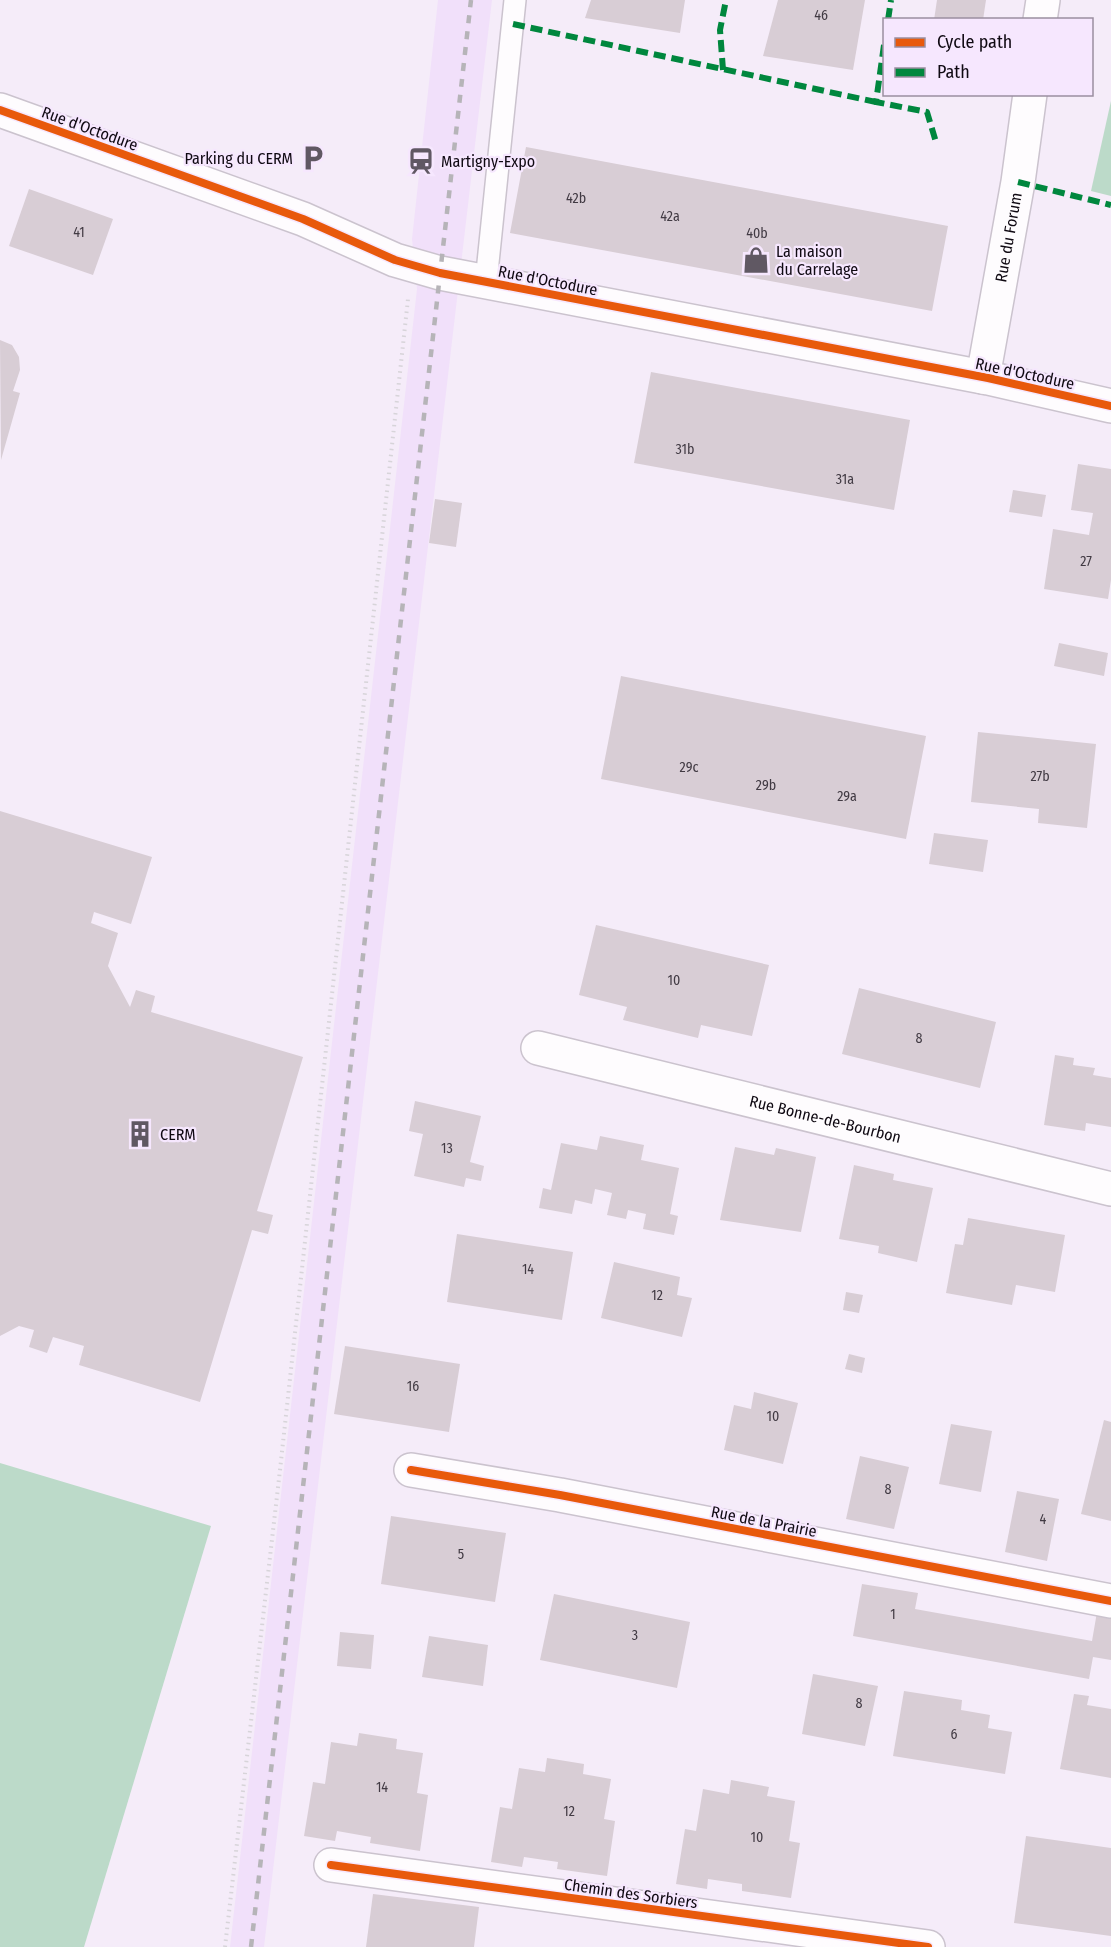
<svg xmlns="http://www.w3.org/2000/svg" width="1111" height="1947" font-family="'Fira Sans Condensed',sans-serif">
	<style>
		.built { fill: #f1e0fa }
		.pitch { fill: #bcdac9 }
		.building { fill: #d8cdd5 }
		.lines { fill: none; stroke-linecap: round; stroke-linejoin: round }
		.lane-casing { stroke: #cbc3ce; stroke-width: 24 }
		.street-casing { stroke: #cbc3ce; stroke-width: 36 }
		.path { stroke: #d7d4d9; stroke-width: 4; stroke-dasharray: 1.5 4.5; stroke-linecap: butt }
		.lane { stroke: #fefcfe; stroke-width: 21 }
		.street { stroke: #fefcfe; stroke-width: 33 }
		.rail { stroke: #b6b4b8; stroke-width: 4.5; stroke-dasharray: 8 8; stroke-linecap: butt }
		.quiet { stroke: #00873e; stroke-width: 6; stroke-dasharray: 12 6; stroke-linecap: butt }
		.cycleway-casing { stroke: #f6e7fe; stroke-width: 11 }
		.cycleway { stroke: #e8590c; stroke-width: 8 }
		.labels { text-anchor: middle; stroke-width: 4.5; stroke-linejoin: round; paint-order: stroke }
		.number-label { font-size: 14px; fill: #413a43 }
		.street-label { font-size: 16px; fill: #0f0912; stroke: #f6e7fe }
		.poi-label { font-size: 16px; fill: #0f0912; stroke: #f6e7fe; text-anchor: start }
	</style>
	<rect width="100%" height="100%" fill="#f5ecf9"/>
	<polygon class="built" points="438,0 492,0 264,1947 230,1947 417,289 412,239"/>
	<g class="pitch">
		<polygon points="1111,101 1111,196 1091,191"/>
		<polygon points="0,1463 211,1526 84,1947 0,1947"/>
	</g>
	<g class="building">
		<polygon points="591,0 685,0 680,33 585,18"/>
		<polygon points="778,0 865,0 853,70 763,56"/>
		<polygon points="937,0 986,0 983,20 934,20"/>
		<polygon points="526,147 948,226 932,311 510,233"/>
		<polygon points="29,189 113,219 93,275 9,246"/>
		<polygon points="0,340 12,345 19,357 20,370 13,391 20,393 1,460"/>
		<polygon points="651,372 910,420 894,510 634,463"/>
		<polygon points="1078,464 1111,469 1111,580 1108,599 1044,589 1053,529 1089,535 1093,513 1071,510"/>
		<polygon points="1013,490 1046,495 1042,517 1009,512"/>
		<polygon points="435,499 462,503 456,547 429,543"/>
		<polygon points="1059,643 1108,653 1104,676 1054,666"/>
		<polygon points="621,676 926,736 906,839 601,779"/>
		<polygon points="978,732 1096,744 1087,828 1038,823 1039,809 971,802"/>
		<polygon points="0,811 152,857 131,924 94,912 91,923 118,933 108,966 130,1007 136,990 155,996 151,1012 303,1057 257,1211 273,1215 268,1234 252,1230 200,1402 79,1365 84,1346 53,1337 47,1353 29,1347 34,1330 19,1326 0,1336"/>
		<polygon points="934,833 988,840 983,872 929,864"/>
		<polygon points="596,925 769,965 752,1036 701,1025 698,1038 623,1020 627,1007 579,995"/>
		<polygon points="859,988 996,1022 980,1088 842,1054"/>
		<polygon points="1055,1055 1074,1058 1073,1065 1095,1068 1093,1075 1111,1078 1111,1127 1086,1123 1085,1131 1044,1125"/>
		<polygon points="415,1101 481,1116 470,1162 484,1166 481,1181 466,1178 464,1187 414,1176 423,1134 409,1131"/>
		<polygon points="600,1136 644,1145 641,1160 679,1168 670,1214 678,1216 674,1235 643,1229 646,1214 628,1210 626,1219 607,1215 612,1193 595,1189 592,1204 575,1200 572,1214 539,1208 543,1188 551,1190 561,1143 597,1150"/>
		<polygon points="735,1147 774,1155 776,1148 816,1157 801,1232 720,1220"/>
		<polygon points="854,1165 894,1174 893,1180 933,1188 917,1262 878,1253 879,1246 839,1239"/>
		<polygon points="968,1218 1065,1235 1055,1292 1016,1285 1012,1305 946,1293 955,1244 963,1245"/>
		<polygon points="457,1234 573,1252 562,1320 447,1302"/>
		<polygon points="614,1262 680,1277 677,1295 692,1298 682,1337 601,1318"/>
		<polygon points="846,1292 863,1295 859,1313 843,1310"/>
		<polygon points="345,1346 460,1364 449,1432 334,1414"/>
		<polygon points="849,1354 865,1358 862,1373 845,1369"/>
		<polygon points="754,1392 798,1403 783,1464 724,1450 734,1405 751,1409"/>
		<polygon points="1104,1420 1111,1422 1111,1521 1081,1514"/>
		<polygon points="951,1424 992,1431 981,1492 939,1484"/>
		<polygon points="860,1456 909,1467 894,1529 846,1519"/>
		<polygon points="1017,1491 1059,1499 1047,1561 1005,1552"/>
		<polygon points="391,1516 506,1533 495,1602 381,1584"/>
		<polygon points="862,1584 918,1593 915,1609 1092,1641 1097,1612 1111,1615 1111,1660 1093,1657 1089,1679 853,1636"/>
		<polygon points="554,1594 690,1622 677,1688 540,1660"/>
		<polygon points="340,1632 374,1635 371,1669 337,1666"/>
		<polygon points="429,1636 488,1645 483,1686 422,1677"/>
		<polygon points="813,1674 878,1686 865,1746 802,1734"/>
		<polygon points="904,1691 962,1700 961,1710 990,1715 988,1728 1012,1732 1005,1774 893,1756"/>
		<polygon points="1074,1694 1089,1696 1087,1705 1111,1709 1111,1778 1060,1769"/>
		<polygon points="359,1733 397,1739 396,1749 423,1753 417,1793 428,1795 420,1851 370,1843 371,1837 337,1831 335,1841 304,1836 313,1782 325,1784 331,1742 357,1746"/>
		<polygon points="547,1758 584,1764 583,1774 611,1779 604,1819 615,1821 607,1876 557,1869 558,1862 524,1857 522,1867 491,1862 500,1807 512,1809 519,1768 545,1772"/>
		<polygon points="731,1780 769,1787 767,1796 795,1801 789,1841 800,1843 791,1898 742,1891 742,1884 708,1879 707,1889 676,1884 685,1829 696,1831 703,1789 729,1794"/>
		<polygon points="1026,1836 1111,1848 1111,1936 1014,1923"/>
		<polygon points="373,1894 479,1907 474,1947 366,1947"/>
	</g>
	<g class="lines">
		<defs>
			<polyline id="lane" points="486,282 515,0"/>
			<g id="street">
				<polyline points="1040,20 1043,0"/>
				<polyline points="0,110 303,219 395,260 440,273 988,378 1111,406"/>
				<path id="s1" d="M983 377 1018 182 1030 94"/>
				<path id="s2" d="M538 1048 1111 1189"/>
				<polyline points="411,1470 560,1495 1111,1601"/>
				<polyline points="331,1865 928,1947"/>
			</g>
		</defs>
		<use href="#lane" class="lane-casing"/>
		<use href="#street" class="street-casing"/>
		<polyline class="path" points="225,1947 280,1470 408,299"/>
		<use href="#lane" class="lane"/>
		<use href="#street" class="street"/>
		<polyline class="rail" points="251,1947 471,0"/>
		<g class="quiet">
			<polyline points="888,20 891,0"/>
			<polyline points="513,24 876,102"/>
			<polyline points="884,45 876,102 927,112 936,142"/>
			<polyline points="723,70 720,30 726,0"/>
			<polyline points="1018,182 1111,205"/>
		</g>
		<defs>
			<g id="cycleway">
				<polyline points="0,110 303,219 395,260 440,273 988,378 1111,406"/>
				<polyline points="411,1470 560,1495 1111,1601"/>
				<polyline points="331,1865 928,1947"/>
			</g>
		</defs>
		<use href="#cycleway" class="cycleway-casing"/>
		<use href="#cycleway" class="cycleway"/>
	</g>
	<defs>
		<symbol id="parking-bare" viewBox="-9 -9 18 18"><path d="M-3.5-5.5H1a3.5 3.5 0 0 1 0 7H-1V5.5H-3.5ZM-1-3.4V-.6H.8a1.4 1.4 0 0 0 0-2.8Z" fill="#605863" stroke="#f6e7fe" stroke-width="2.5" paint-order="stroke"/></symbol>
		<symbol id="station-bare" viewBox="-9 -9 18 18"><path d="M-3-6H3Q5-6 5-4V2Q5 4 3 4L4.5 6H3L1.5 4h-3L-3 6H-4.5L-3 4Q-5 4-5 2V-4Q-5-6-3-6ZM-3.5-4v3h7v-3ZM-3.5 1v1.5H-2V1ZM2 1v1.5H3.5V1Z" fill="#605863" stroke="#f6e7fe" stroke-width="2.5" paint-order="stroke"/></symbol>
		<symbol id="shop-bare" viewBox="-9 -9 18 18"><path d="M-5-2.5h2.3a2.7 3.5 0 0 1 5.4 0H5L5.5 6h-11ZM-1.5-2.5h3a1.5 2.3 0 0 0-3 0Z" fill="#605863" stroke="#f6e7fe" stroke-width="2.5" paint-order="stroke"/></symbol>
		<symbol id="building-bare" viewBox="-9 -9 18 18"><path d="M-4-6H4V6H1V3H-1V6H-4ZM-2.5-4.3h1.7v1.8h-1.7ZM.8-4.3h1.7v1.8H.8ZM-2.5-1h1.7V.8h-1.7ZM.8-1h1.7V.8H.8Z" fill="#605863" stroke="#f6e7fe" stroke-width="2.5" paint-order="stroke"/></symbol>
	</defs>
	<g fill-rule="evenodd">
		<use href="#parking-bare" x="294" y="139" width="38" height="38"/>
		<use href="#station-bare" x="402" y="142" width="38" height="38"/>
		<use href="#shop-bare" x="737" y="241" width="38" height="38"/>
		<use href="#building-bare" x="121" y="1115" width="38" height="38"/>
	</g>
	<g class="labels">
		<g class="number-label">
			<text x="821" y="20">46</text>
			<text x="576" y="203">42b</text>
			<text x="670" y="221">42a</text>
			<text x="79" y="237">41</text>
			<text x="757" y="238">40b</text>
			<text x="685" y="454">31b</text>
			<text x="845" y="484">31a</text>
			<text x="1086" y="566">27</text>
			<text x="689" y="772">29c</text>
			<text x="1040" y="781">27b</text>
			<text x="766" y="790">29b</text>
			<text x="847" y="801">29a</text>
			<text x="674" y="985">10</text>
			<text x="919" y="1043">8</text>
			<text x="447" y="1153">13</text>
			<text x="528" y="1274">14</text>
			<text x="657" y="1300">12</text>
			<text x="413" y="1391">16</text>
			<text x="773" y="1421">10</text>
			<text x="888" y="1494">8</text>
			<text x="1043" y="1524">4</text>
			<text x="461" y="1559">5</text>
			<text x="893" y="1619">1</text>
			<text x="635" y="1640">3</text>
			<text x="859" y="1708">8</text>
			<text x="954" y="1739">6</text>
			<text x="382" y="1792">14</text>
			<text x="569" y="1816">12</text>
			<text x="757" y="1842">10</text>
		</g>
		<g class="street-label">
			<text transform="translate(90 128) rotate(20)" y="6">Rue d'Octodure</text>
			<text dy="6" stroke="none"><textPath href="#s1" startOffset="142">Rue du Forum</textPath></text>
			<text transform="translate(548 280) rotate(11)" y="6">Rue d'Octodure</text>
			<text transform="translate(1025 373) rotate(12)" y="6">Rue d'Octodure</text>
			<text dy="6" stroke="none"><textPath href="#s2" startOffset="296">Rue Bonne-de-Bourbon</textPath></text>
			<text transform="translate(764 1521) rotate(11)" y="6">Rue de la Prairie</text>
			<text transform="translate(631 1893) rotate(8)" y="6">Chemin des Sorbiers</text>
		</g>
		<g class="poi-label">
			<text x="293" y="164" text-anchor="end">Parking du CERM</text>
			<text x="441" y="167">Martigny-Expo</text>
			<text x="776" y="257">La maison<tspan x="776" dy="18">du Carrelage</tspan></text>
			<text x="160" y="1140">CERM</text>
		</g>
	</g>
	<rect x="883" y="18" width="210" height="78" fill="#f6e7fe" stroke="#9a8ea0" stroke-width="1.5"/>
	<rect x="895" y="38" width="30" height="9" fill="#e8590c" stroke="#9a8ea0" stroke-width="1.5"/>
	<text x="937" y="48" font-size="18" fill="#0f0912">Cycle path</text>
	<rect x="895" y="68" width="30" height="9" fill="#00873e" stroke="#9a8ea0" stroke-width="1.5"/>
	<text x="937" y="78" font-size="18" fill="#0f0912">Path</text>
</svg>
